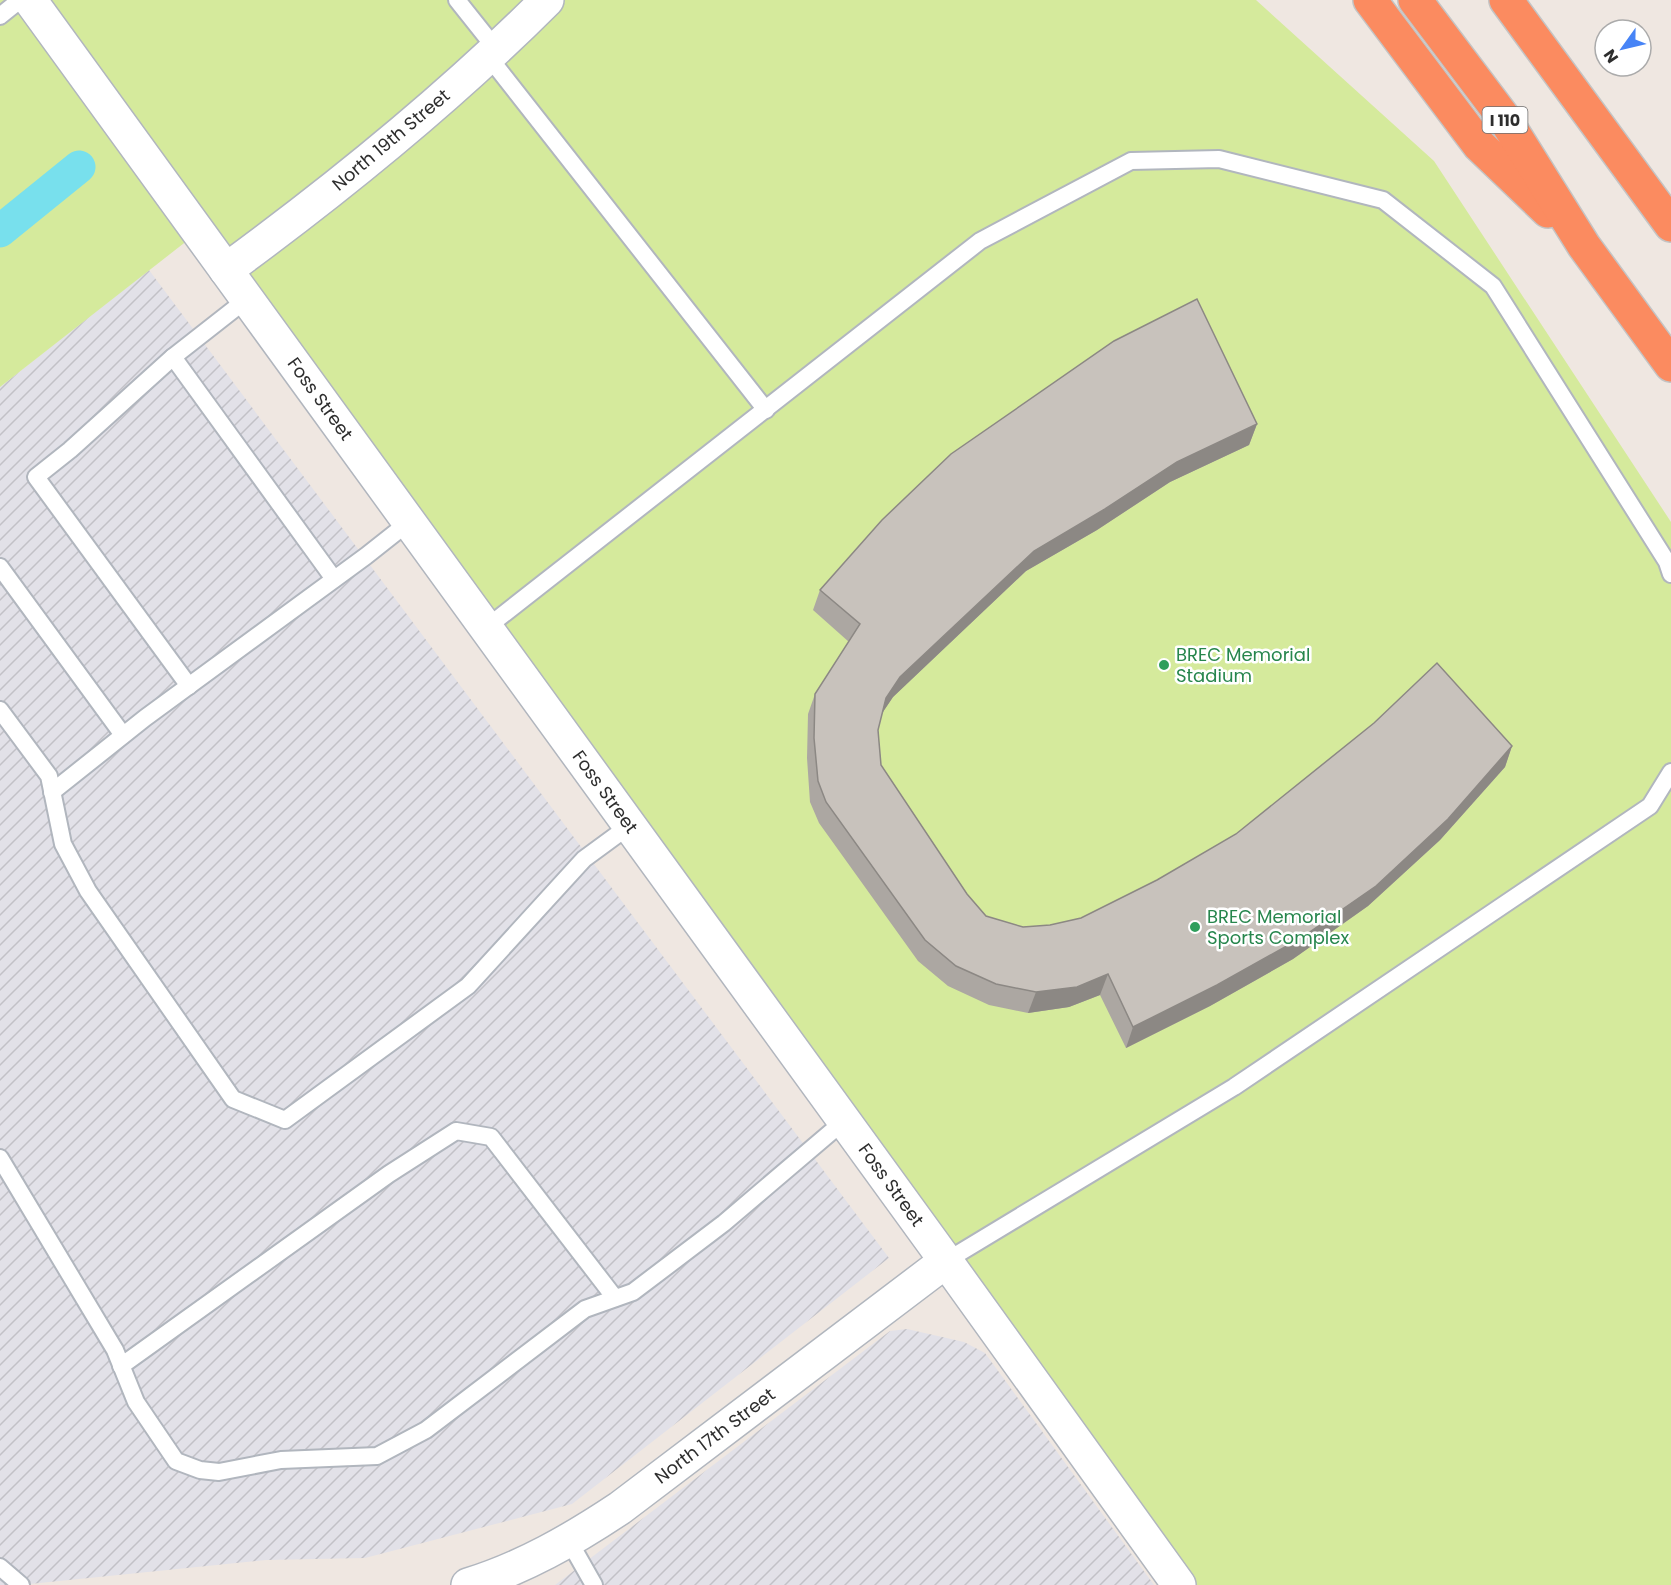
<svg xmlns="http://www.w3.org/2000/svg" width="1671" height="1585" font-family="Poppins,sans-serif">
	<style>
		.industrial { fill: url(#industrial-furrows) }
		.pitch { fill: #d5ea9c }
		.lines { fill: none; stroke-linecap: round; stroke-linejoin: round }
		.canal { stroke: #78e0ed; stroke-width: 33 }
		.service-casing { stroke: #b1b6be; stroke-width: 20 }
		.minor-casing { stroke: #b1b6be; stroke-width: 36 }
		.tertiary-casing { stroke: #b1b6be; stroke-width: 36 }
		.motorway-casing { stroke: #c4c4c4; stroke-width: 36 }
		.service { stroke: #fff; stroke-width: 16 }
		.minor { stroke: #fff; stroke-width: 33 }
		.tertiary { stroke: #fff; stroke-width: 33 }
		.motorway { stroke: #fb8b60; stroke-width: 33 }
		.wall { fill: #aca7a2 }
		.shaded-wall { fill: #8c8884 }
		.building { fill: #c8c2bc; stroke: #8c8884; stroke-width: 1.5 }
		.leisure-dot { fill: #2e9e5b; stroke: #fff; stroke-width: 2 }
		.labels { text-anchor: middle; stroke-width: 5; stroke-linejoin: round; paint-order: stroke }
		.shield { fill: #fff; stroke: #6d6d6d; stroke-width: 1.5 }
		.shield-label { font-size: 16px; font-weight: bold; fill: #2e2e2e }
		.street-label { font-size: 18px; fill: #2e2e2e; stroke: #fff }
		.leisure-label { font-size: 18px; fill: #27864d; stroke: #fff; text-anchor: start }
	</style>
	<defs>
		<pattern id="industrial-furrows" width="10" height="10" patternUnits="userSpaceOnUse" patternTransform="scale(1.5)"><rect width="10" height="10" fill="#e2e1e8"/><path d="M-1 1l2-2M0 10L10 0M9 11l2-2" fill="none" stroke="#c2c1c7"/></pattern>
	</defs>
	<rect width="100%" height="100%" fill="#efe7e1"/>
	<g class="industrial">
		<polygon points="149,270 889,1258 572,1504 365,1558 266,1560 20,1585 0,1585 0,387"/>
		<polygon points="907,1329 964,1342 985,1353 1154,1585 555,1585 890,1331"/>
	</g>
	<polygon class="pitch" points="0,0 1256,0 1434,161 1671,522 1671,1585 1197,1585 456,565 211,222 0,387"/>
	<g class="lines">
		<polyline class="canal" points="0,231 79,167"/>
		<defs>
			<g id="service">
				<polyline points="457,0 496,49"/>
				<polyline points="0,16 20,0"/>
				<polyline points="488,56 766,410"/>
				<polyline points="247,299 173,357 334,579"/>
				<polyline points="173,357 70,450 36,477 189,686"/>
				<polyline points="0,567 123,735"/>
				<polyline points="486,628 980,241 1131,161 1219,159 1383,200 1493,286 1667,562 1671,574"/>
				<polyline points="0,710 49,776 63,844 88,891 233,1099 285,1120 468,986 584,859 629,826"/>
				<polyline points="52,792 145,718 366,556 409,522"/>
				<polyline points="0,1158 115,1350 136,1402 176,1461 200,1470 219,1472 281,1460 377,1456 426,1430 585,1309 633,1292 724,1223 844,1121"/>
				<polyline points="946,1261 1234,1087 1650,806 1671,772"/>
				<polyline points="121,1366 389,1174 456,1131 491,1137 615,1298"/>
				<polyline points="569,1541 594,1585"/>
				<polyline points="0,1567 21,1585"/>
			</g>
			<g id="minor">
				<polyline points="226,270 946,1261 1179,1585"/>
				<path d="M468 1585C523 1568 572 1540 620 1508L946 1261"/>
			</g>
			<path id="tertiary" d="M30 0 226 270C338 188 448 99 547 0"/>
			<g id="motorway">
				<polyline points="1370,0 1479,145 1548,211"/>
				<polyline points="1415,0 1504,118 1584,246 1671,365"/>
				<polyline points="1506,0 1671,225"/>
			</g>
		</defs>
		<use href="#service" class="service-casing"/>
		<use href="#minor" class="minor-casing"/>
		<use href="#tertiary" class="tertiary-casing"/>
		<use href="#motorway" class="motorway-casing"/>
		<use href="#service" class="service"/>
		<use href="#minor" class="minor"/>
		<use href="#tertiary" class="tertiary"/>
		<use href="#motorway" class="motorway"/>
	</g>
	<polygon class="wall" points="1257,424 1249,445 1170,482 1097,530 1026,571 893,697 882,713 878,730 881,765 967,894 986,916 1023,927 1050,925 1081,918 1512,746 1505,767 1440,840 1368,906 1293,959 1210,1006 1126,1048 1100,995 1069,1007 1028,1013 989,1005 948,986 918,961 819,823 810,802 807,758 808,714 815,694 849,642 813,610 820,590"/>
	<g class="shaded-wall">
		<polygon points="1257,424 1249,445 1170,482 1097,530 1026,571 893,697 879,718 886,698 900,677 1034,551 1177,462"/>
		<polygon points="1512,746 1505,767 1440,840 1368,906 1293,959 1210,1006 1126,1048 1133,1027"/>
		<polygon points="1108,974 1100,995 1069,1007 1028,1013 1036,992"/>
	</g>
	<polygon class="building" points="1197,299 1257,424 1177,462 1105,509 1034,551 900,677 886,698 878,730 881,765 967,894 986,916 1023,927 1050,925 1081,918 1157,880 1236,834 1374,723 1437,663 1512,746 1448,819 1376,886 1301,938 1217,985 1133,1027 1108,974 1077,987 1036,992 996,984 956,966 925,940 826,802 818,781 814,738 815,694 860,624 820,590 882,520 951,454 1114,341"/>
	<g class="leisure-dot">
		<circle cx="1164" cy="665" r="6"/>
		<circle cx="1195" cy="927" r="6"/>
	</g>
	<g class="labels">
		<rect class="shield" x="1482.5" y="107" width="45" height="26" rx="4.5"/>
		<g class="shield-label">
			<text x="1505" y="126">I 110</text>
		</g>
		<g class="street-label">
			<text transform="translate(391 140) rotate(-40)" y="6">North 19th Street</text>
			<text transform="translate(320 399) rotate(54)" y="6">Foss Street</text>
			<text transform="translate(605 792) rotate(54)" y="6">Foss Street</text>
			<text transform="translate(891 1185) rotate(54)" y="6">Foss Street</text>
			<text transform="translate(715 1436) rotate(-37)" y="6">North 17th Street</text>
		</g>
		<g class="leisure-label">
			<text x="1176" y="661">BREC Memorial<tspan x="1176" dy="21">Stadium</tspan></text>
			<text x="1207" y="923">BREC Memorial<tspan x="1207" dy="21">Sports Complex</tspan></text>
		</g>
	</g>
	<g transform="translate(1623 48) rotate(236)"><circle r="28" fill="#ffffff" stroke="#ababab" stroke-width="1.5"/>
	<path d="M0-4.5L10 22L0 15L-10 22Z" fill="#4784f6"/>
	<text y="-9" font-size="16" font-weight="bold" text-anchor="middle" fill="#2e2e2e">N</text>
	</g>
</svg>
